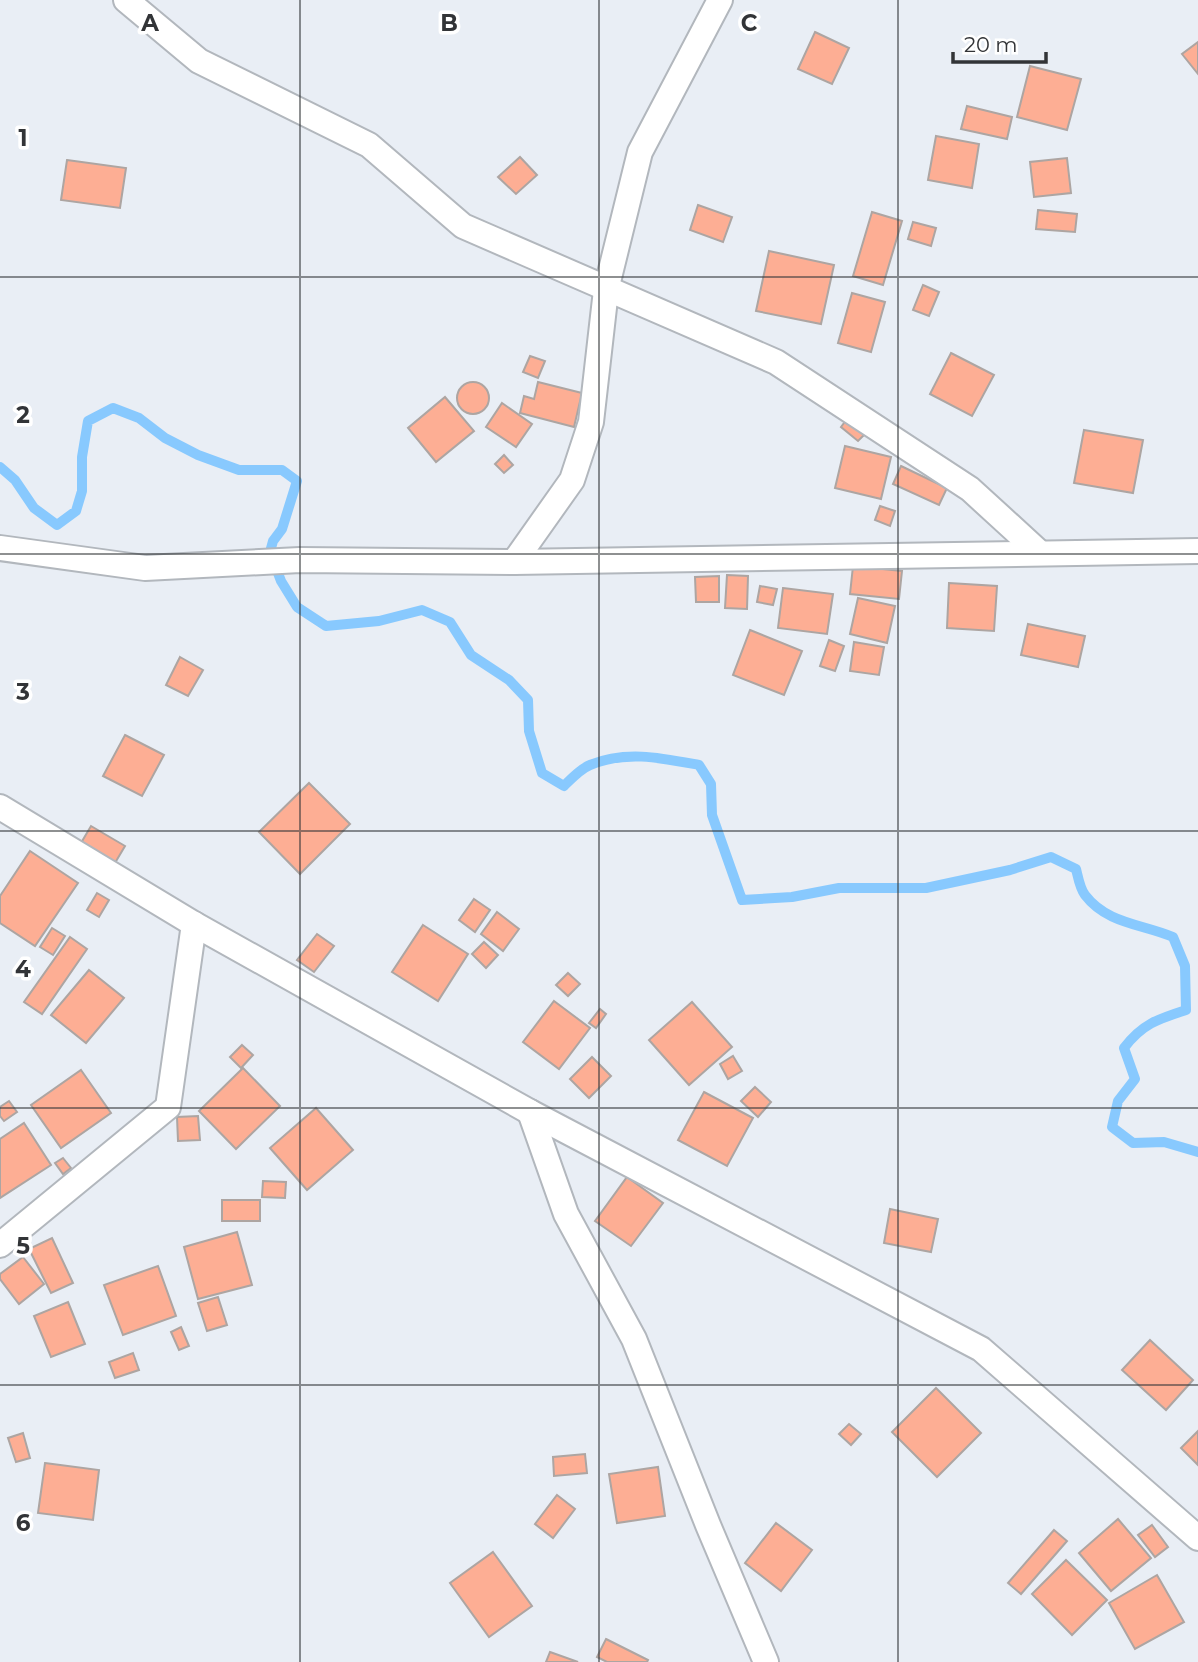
<svg xmlns="http://www.w3.org/2000/svg" width="1198" height="1662" font-family="Montserrat,sans-serif">
	<style>
		.lines { fill: none; stroke-linecap: round; stroke-linejoin: round }
		.stream { stroke: #88c9fe; stroke-width: 10 }
		.building { fill: #fdae94; stroke: #ada5a2; stroke-width: 2 }
		.minor-casing { stroke: #b2b7bd; stroke-width: 28 }
		.minor { stroke: #fff; stroke-width: 24 }
		.grid { fill: none; stroke: #323437; stroke-width: 2; stroke-opacity: 0.55 }
		.grid-label { font-size: 23px; text-anchor: middle; font-weight: bold; fill: #323437; stroke: #fff; stroke-width: 7; stroke-linejoin: round; paint-order: stroke }
	</style>
	<rect width="100%" height="100%" fill="#e9eef5"/>
	<g class="lines">
		<path class="stream" d="M0 467 15 480 34 508 57 525 76 511 82 491V457L88 421 113 408 139 418 165 438 198 455 239 470H282L297 481 282 529 273 541 270 552 281 581 297 607 326 626 379 621 422 610 450 622 471 655 509 680 528 700 529 731 542 773 564 786C571 779 580 769 590 765 626 750 662 758 699 765L711 784 712 815 742 900 792 897 839 888H926L1010 870 1051 857 1076 869C1078 877 1080 889 1085 895 1107 924 1143 924 1173 937L1185 966 1186 1010C1158 1019 1142 1024 1124 1048L1135 1079 1118 1101 1112 1127 1133 1143 1164 1142 1198 1152"/>
	</g>
	<g class="building">
		<polygon points="815,32 849,48 832,84 798,69"/>
		<polygon points="1198,42 1198,74 1182,54"/>
		<polygon points="1030,66 1081,79 1067,130 1017,117"/>
		<polygon points="967,106 1012,117 1007,139 961,129"/>
		<polygon points="936,136 979,144 972,188 928,180"/>
		<polygon points="520,157 537,175 516,194 498,177"/>
		<polygon points="1067,158 1071,193 1034,197 1030,162"/>
		<polygon points="67,160 126,168 120,208 61,200"/>
		<polygon points="698,205 732,217 723,242 690,230"/>
		<polygon points="1038,210 1077,214 1075,232 1036,229"/>
		<polygon points="872,212 902,221 883,285 853,276"/>
		<polygon points="913,222 936,228 931,246 908,239"/>
		<polygon points="769,251 834,265 821,324 756,311"/>
		<polygon points="923,285 939,292 929,316 913,310"/>
		<polygon points="852,293 885,302 871,352 838,343"/>
		<polygon points="951,353 994,375 972,416 930,394"/>
		<polygon points="530,356 545,361 538,378 523,372"/>
		<polygon points="538,382 582,393 574,427 520,413 524,396 534,399"/>
		<circle cx="473" cy="398" r="16"/>
		<polygon points="445,397 474,431 436,462 408,428"/>
		<polygon points="502,403 532,424 516,447 486,427"/>
		<polygon points="847,419 865,434 858,441 841,427"/>
		<polygon points="1084,430 1143,440 1133,493 1074,483"/>
		<polygon points="845,446 891,457 881,499 835,488"/>
		<polygon points="504,455 513,465 504,473 495,464"/>
		<polygon points="901,466 947,488 939,505 893,484"/>
		<polygon points="880,506 895,511 890,526 875,520"/>
		<polygon points="853,566 902,571 899,599 850,594"/>
		<polygon points="727,575 748,576 747,609 725,608"/>
		<polygon points="719,576 719,602 696,602 695,577"/>
		<polygon points="949,583 997,586 994,631 947,628"/>
		<polygon points="760,586 777,589 773,605 757,602"/>
		<polygon points="783,588 833,594 827,634 778,628"/>
		<polygon points="858,598 895,606 887,643 850,634"/>
		<polygon points="1028,624 1085,636 1078,667 1021,655"/>
		<polygon points="750,630 802,651 784,695 733,675"/>
		<polygon points="829,640 844,646 835,671 820,666"/>
		<polygon points="854,642 884,647 879,675 850,671"/>
		<polygon points="180,657 203,670 188,696 166,685"/>
		<polygon points="125,735 164,755 142,796 103,776"/>
		<polygon points="309,783 350,824 300,874 259,832"/>
		<polygon points="91,826 125,846 115,863 81,843"/>
		<polygon points="30,851 78,883 35,946 0,923 0,896"/>
		<polygon points="97,893 109,900 99,917 87,910"/>
		<polygon points="474,899 490,910 475,932 459,920"/>
		<polygon points="497,912 519,929 503,951 481,934"/>
		<polygon points="423,925 468,954 438,1001 392,972"/>
		<polygon points="52,928 65,936 53,955 40,947"/>
		<polygon points="317,934 334,946 314,972 297,960"/>
		<polygon points="70,937 87,949 42,1014 24,1002"/>
		<polygon points="484,942 498,955 486,968 472,954"/>
		<polygon points="89,970 124,998 86,1043 51,1015"/>
		<polygon points="568,973 580,984 568,996 556,985"/>
		<polygon points="554,1001 590,1028 559,1069 523,1042"/>
		<polygon points="692,1002 732,1047 689,1085 649,1040"/>
		<polygon points="600,1009 606,1014 596,1028 589,1023"/>
		<polygon points="242,1045 253,1055 241,1068 230,1057"/>
		<polygon points="733,1056 742,1071 728,1079 720,1064"/>
		<polygon points="592,1057 611,1076 589,1098 570,1079"/>
		<polygon points="243,1068 280,1106 236,1149 199,1111"/>
		<polygon points="81,1070 111,1113 61,1148 31,1105"/>
		<polygon points="755,1087 771,1102 758,1117 741,1101"/>
		<polygon points="704,1092 753,1118 727,1166 678,1140"/>
		<polygon points="9,1101 17,1112 4,1121 0,1116 0,1107"/>
		<polygon points="316,1108 353,1150 307,1190 270,1148"/>
		<polygon points="198,1116 200,1140 178,1141 177,1117"/>
		<polygon points="24,1123 51,1165 0,1198 0,1139"/>
		<polygon points="63,1158 71,1168 63,1174 55,1163"/>
		<polygon points="627,1177 663,1203 631,1246 595,1221"/>
		<polygon points="263,1181 286,1182 285,1198 262,1197"/>
		<rect x="222" y="1200" width="38" height="21"/>
		<polygon points="890,1209 938,1219 931,1252 884,1243"/>
		<polygon points="237,1232 252,1285 198,1299 184,1247"/>
		<polygon points="52,1238 73,1283 51,1293 29,1249"/>
		<polygon points="23,1257 44,1284 19,1304 0,1279 0,1274"/>
		<polygon points="158,1266 176,1316 123,1335 104,1285"/>
		<polygon points="218,1297 227,1325 207,1331 198,1303"/>
		<polygon points="68,1302 85,1344 51,1357 34,1316"/>
		<polygon points="181,1327 189,1346 179,1350 171,1332"/>
		<polygon points="1150,1340 1193,1380 1166,1410 1122,1370"/>
		<polygon points="133,1353 139,1370 115,1378 109,1362"/>
		<polygon points="936,1388 981,1433 937,1477 892,1432"/>
		<polygon points="849,1424 861,1434 851,1445 839,1434"/>
		<polygon points="1198,1431 1198,1465 1181,1448"/>
		<polygon points="23,1433 30,1458 16,1462 8,1438"/>
		<polygon points="585,1454 587,1473 554,1476 553,1457"/>
		<polygon points="45,1463 99,1470 93,1520 38,1513"/>
		<polygon points="658,1467 665,1516 617,1523 609,1474"/>
		<polygon points="557,1495 575,1509 553,1538 535,1524"/>
		<polygon points="1118,1519 1151,1558 1111,1591 1079,1553"/>
		<polygon points="776,1523 812,1550 781,1591 745,1563"/>
		<polygon points="1152,1525 1168,1547 1155,1557 1138,1535"/>
		<polygon points="1054,1530 1067,1541 1021,1594 1008,1583"/>
		<polygon points="493,1552 532,1606 489,1637 450,1583"/>
		<polygon points="1066,1560 1107,1600 1072,1635 1032,1594"/>
		<polygon points="1157,1575 1184,1622 1135,1649 1109,1603"/>
		<polygon points="606,1639 648,1660 647,1662 607,1662 597,1657"/>
		<polygon points="550,1652 578,1662 546,1662"/>
	</g>
	<g class="lines">
		<defs>
			<g id="minor">
				<polyline points="126,0 199,61 369,145 463,226 776,362 970,489 1040,553"/>
				<polyline points="0,548 145,568 300,560 514,562 1198,551"/>
				<polyline points="514,562 572,480 591,422 606,290 640,152 720,0"/>
				<polyline points="0,807 194,924 530,1112 981,1349 1198,1538"/>
				<polyline points="530,1112 566,1214 634,1339 708,1525 766,1662"/>
				<polyline points="0,1245 168,1107 194,924"/>
			</g>
		</defs>
		<use href="#minor" class="minor-casing"/>
		<use href="#minor" class="minor"/>
	</g>
	<path class="grid" d="M300 0V1662M599 0V1662M898 0V1662M0 277H1198M0 554H1198M0 831H1198M0 1108H1198M0 1385H1198"/>
	<g class="grid-label">
		<text x="150" y="31">A</text>
		<text x="449" y="31">B</text>
		<text x="749" y="31">C</text>
		<text x="23" y="146">1</text>
		<text x="23" y="423">2</text>
		<text x="23" y="700">3</text>
		<text x="23" y="977">4</text>
		<text x="23" y="1254">5</text>
		<text x="23" y="1531">6</text>
	</g>
	<path d="M953 52v10h93v-10" fill="none" stroke="#323437" stroke-width="3.5"/>
	<text x="964" y="52" font-size="21" fill="#323437" stroke="#ffffff" stroke-width="5" paint-order="stroke">20 m</text>
</svg>
